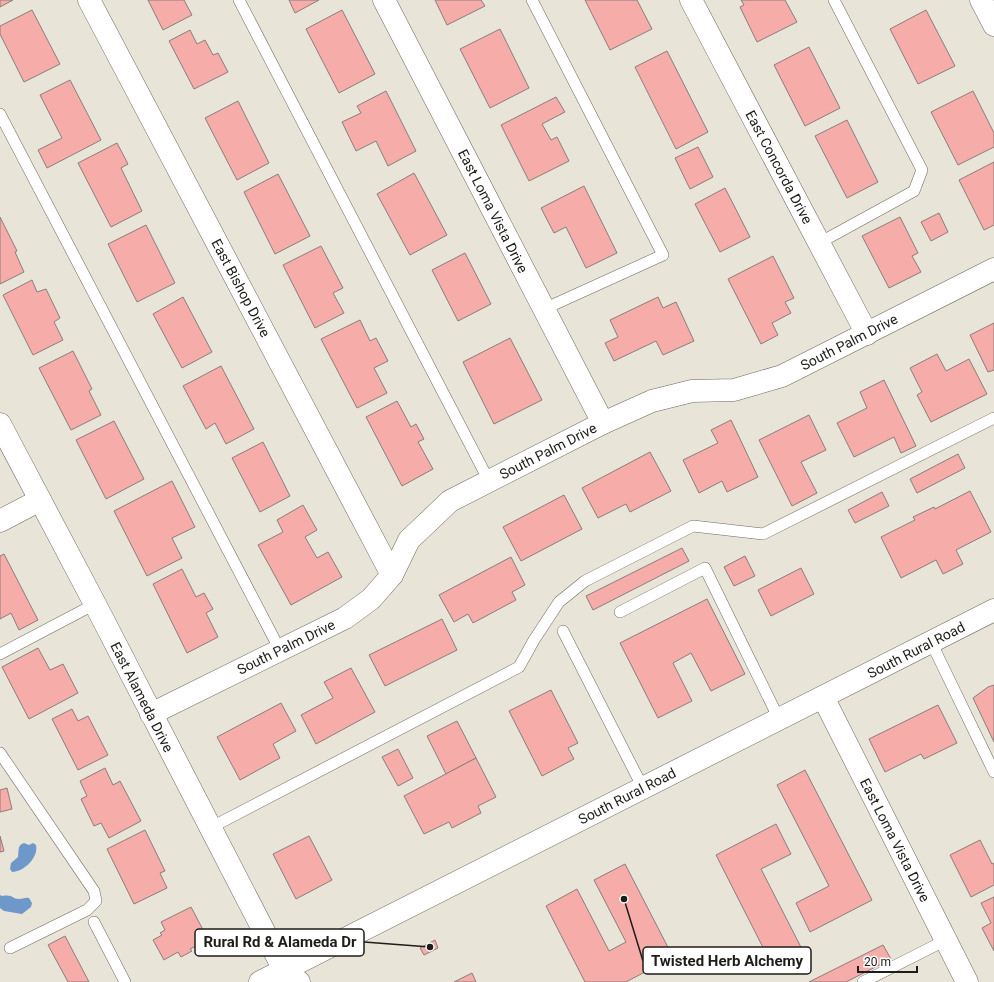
<svg xmlns="http://www.w3.org/2000/svg" width="994" height="982" font-family="Roboto,sans-serif">
	<style>
		.water { fill: #6f98ca }
		.building { fill: #f6aca8; stroke: #8a7d7c }
		.lines { fill: none; stroke-linecap: round; stroke-linejoin: round }
		.lane-casing { stroke: #6e695f; stroke-width: 12 }
		.street-casing { stroke: #6e695f; stroke-width: 23 }
		.secondary-casing { stroke: #6e695f; stroke-width: 23 }
		.primary-casing { stroke: #6e695f; stroke-width: 23 }
		.lane { stroke: #fff; stroke-width: 11 }
		.street { stroke: #fff; stroke-width: 22 }
		.secondary { stroke: #fff; stroke-width: 22 }
		.primary { stroke: #fff; stroke-width: 22 }
		.labels { text-anchor: middle; stroke-width: 3; stroke-linejoin: round; paint-order: stroke }
		.street-label { font-size: 14px; fill: #1f1d19; stroke: #fff }
		.leader { fill: none; stroke: #1f1d19; stroke-width: 1.5 }
		.callout-dot { fill: #1f1d19; stroke: #fff; stroke-width: 1.5 }
		.callout { fill: #fff; stroke: #1f1d19; stroke-width: 1.5 }
		.callout-label { font-size: 15px; text-anchor: middle; font-weight: bold; fill: #1f1d19 }
	</style>
	<rect width="100%" height="100%" fill="#e9e4d8"/>
	<g class="water">
		<path d="M24 843 29 845 33 843 36 845C39 857 24 872 12 872L10 869 11 863 18 857C19 851 17 845 24 843Z"/>
		<path d="M0 895 2 896C14 894 11 899 19 899 23 899 25 897 29 898L32 903 31 907 22 914 4 911 0 908Z"/>
	</g>
	<g class="building">
		<polygon points="0,0 13,0 0,7"/>
		<polygon points="148,0 184,0 192,15 163,30"/>
		<polygon points="289,0 319,0 295,13"/>
		<polygon points="435,0 481,0 485,6 447,25"/>
		<polygon points="585,0 637,0 652,29 610,50"/>
		<polygon points="741,0 785,0 797,22 757,42 740,7 744,5"/>
		<polygon points="32,10 60,64 24,82 0,34 0,26"/>
		<polygon points="342,10 375,74 339,93 306,29"/>
		<polygon points="926,10 955,66 918,84 890,29"/>
		<polygon points="500,29 529,88 490,108 460,49"/>
		<polygon points="190,30 197,44 205,40 213,55 218,53 228,72 194,89 169,41"/>
		<polygon points="809,47 840,108 805,126 774,65"/>
		<polygon points="667,51 708,132 676,149 635,67"/>
		<polygon points="70,80 101,140 47,168 38,150 62,138 40,95"/>
		<polygon points="386,91 416,151 388,166 376,141 356,151 342,122 361,113 357,106"/>
		<polygon points="973,91 994,133 994,147 958,165 931,112"/>
		<polygon points="556,97 565,112 542,124 551,140 557,137 569,161 529,181 501,125"/>
		<polygon points="238,101 269,163 237,180 205,118"/>
		<polygon points="847,120 878,182 847,198 815,136"/>
		<polygon points="117,143 128,164 121,168 142,211 111,227 78,163"/>
		<polygon points="698,147 713,177 690,189 675,158"/>
		<polygon points="994,162 994,225 984,230 959,180"/>
		<polygon points="414,173 447,235 410,255 377,194"/>
		<polygon points="278,174 310,236 275,254 244,192"/>
		<polygon points="584,186 617,253 586,268 566,227 554,233 541,208"/>
		<polygon points="725,188 750,237 720,252 695,204"/>
		<polygon points="939,213 948,232 931,241 921,222"/>
		<polygon points="0,217 17,251 15,252 24,272 0,284"/>
		<polygon points="900,217 918,253 912,256 921,272 889,288 862,236"/>
		<polygon points="146,225 175,283 137,302 108,244"/>
		<polygon points="321,246 343,288 333,293 344,313 315,328 283,265"/>
		<polygon points="465,253 491,304 458,321 432,270"/>
		<polygon points="773,256 794,298 785,302 791,313 772,323 778,335 761,344 728,279"/>
		<polygon points="32,280 37,292 46,289 60,318 54,322 63,340 33,355 3,295"/>
		<polygon points="183,297 212,352 182,368 153,314"/>
		<polygon points="658,297 663,308 676,302 694,341 663,355 656,341 614,361 605,343 618,337 610,320"/>
		<polygon points="360,320 370,341 376,338 388,361 374,368 387,393 357,408 321,339"/>
		<polygon points="994,323 994,370 988,372 970,335"/>
		<polygon points="510,338 542,400 494,424 463,362"/>
		<polygon points="73,351 92,389 89,391 101,415 71,430 39,368"/>
		<polygon points="937,354 946,371 969,359 987,394 931,422 917,395 922,392 910,368"/>
		<polygon points="221,366 254,429 226,444 215,423 206,429 183,386"/>
		<polygon points="884,380 916,446 901,453 894,437 854,457 837,423 867,408 860,392"/>
		<polygon points="397,401 411,427 416,424 424,439 418,442 433,469 402,486 366,417"/>
		<polygon points="809,415 826,450 801,462 817,493 792,506 759,440"/>
		<polygon points="731,420 758,477 727,492 722,481 699,493 683,460 718,443 711,430"/>
		<polygon points="114,421 144,479 106,499 76,440"/>
		<polygon points="263,442 290,496 260,512 232,458"/>
		<polygon points="650,452 671,491 630,512 626,504 598,518 582,488"/>
		<polygon points="958,454 965,468 917,493 910,479"/>
		<polygon points="172,481 195,527 172,538 182,558 147,576 114,511"/>
		<polygon points="970,491 991,532 956,550 963,564 943,574 936,560 901,578 881,537 915,520 913,517 934,507 935,509"/>
		<polygon points="882,492 889,506 855,523 848,510"/>
		<polygon points="564,495 582,529 521,561 503,527"/>
		<polygon points="303,505 317,530 305,537 317,558 328,552 342,577 291,605 258,545 283,532 277,520"/>
		<polygon points="682,548 689,561 593,610 586,596"/>
		<polygon points="4,554 38,620 19,630 11,613 0,619 0,556"/>
		<polygon points="745,556 755,576 734,586 724,567"/>
		<polygon points="511,557 525,585 512,592 516,600 473,623 468,614 454,622 439,595"/>
		<polygon points="801,568 814,594 771,616 758,590"/>
		<polygon points="182,569 196,597 204,593 213,609 206,613 218,637 187,653 153,584"/>
		<polygon points="707,599 745,674 711,691 691,653 673,663 692,701 658,718 620,643"/>
		<polygon points="442,619 457,650 385,686 369,655"/>
		<polygon points="38,648 50,670 63,664 78,693 29,719 2,667"/>
		<polygon points="351,668 375,712 316,744 301,715 333,698 324,682"/>
		<polygon points="994,685 994,742 973,698 988,687"/>
		<polygon points="551,690 578,743 568,748 574,759 542,776 509,711"/>
		<polygon points="281,703 296,731 273,744 280,758 240,780 217,737"/>
		<polygon points="938,705 957,743 924,759 921,754 885,772 869,739"/>
		<polygon points="72,709 78,721 88,716 108,755 78,770 52,719"/>
		<polygon points="457,721 476,758 446,774 427,736"/>
		<polygon points="398,749 413,778 398,786 382,757"/>
		<polygon points="476,758 496,797 478,806 481,813 452,828 449,822 424,834 404,796"/>
		<polygon points="105,768 113,785 120,781 141,821 109,838 101,823 94,826 81,799 87,796 80,781"/>
		<polygon points="805,770 872,900 810,932 796,903 829,886 777,785"/>
		<polygon points="7,788 12,809 0,812 0,790"/>
		<polygon points="776,824 791,854 761,869 806,957 776,973 716,855"/>
		<polygon points="145,830 165,871 160,873 167,888 134,904 107,849"/>
		<polygon points="0,836 4,851 0,852"/>
		<polygon points="309,836 332,880 296,899 273,854"/>
		<polygon points="980,840 992,864 994,863 994,885 971,897 950,855"/>
		<polygon points="625,864 673,957 626,982 585,982 546,906 577,889 609,951 626,942 594,880"/>
		<polygon points="994,897 994,951 982,928 991,923 981,903"/>
		<polygon points="191,907 210,943 198,950 196,946 190,949 192,951 181,957 178,952 164,960 153,940 162,935 160,933 165,930 161,922"/>
		<polygon points="65,936 89,982 68,982 48,945"/>
		<polygon points="435,940 438,948 424,955 420,948"/>
		<polygon points="883,945 891,959 846,982 809,982"/>
		<polygon points="472,973 476,982 454,982"/>
	</g>
	<g class="lines">
		<defs>
			<g id="lane">
				<polyline points="239,0 489,481"/>
				<polyline points="532,0 663,255 544,309"/>
				<polyline points="0,114 280,650"/>
				<polyline points="819,243 914,191 922,170 834,0"/>
				<polyline points="620,612 705,568 779,719"/>
				<polyline points="563,631 643,788"/>
				<polyline points="931,642 994,772"/>
				<polyline points="0,654 95,604"/>
				<polyline points="0,753 94,891 96,901 87,910 10,948"/>
				<polyline points="210,828 519,667 534,640 559,602 585,581 693,526 763,534 994,418"/>
				<polyline points="94,922 125,982"/>
				<polyline points="863,982 946,940"/>
			</g>
			<g id="street">
				<polyline points="89,0 392,575"/>
				<polyline points="384,0 603,423"/>
				<polyline points="691,0 867,334"/>
				<polyline points="981,0 994,25"/>
				<polyline points="0,521 40,500"/>
				<polyline points="823,697 967,982"/>
				<polyline points="151,714 345,618 371,599 392,575 409,540 450,501 603,423 652,401 692,391 734,390 782,376 994,269"/>
				<polyline points="284,970 299,982"/>
			</g>
			<polyline id="secondary" points="0,424 95,604 284,970"/>
			<polyline id="primary" points="260,982 994,610"/>
		</defs>
		<use href="#lane" class="lane-casing"/>
		<use href="#street" class="street-casing"/>
		<use href="#secondary" class="secondary-casing"/>
		<use href="#primary" class="primary-casing"/>
		<use href="#lane" class="lane"/>
		<use href="#street" class="street"/>
		<use href="#secondary" class="secondary"/>
		<use href="#primary" class="primary"/>
	</g>
	<g class="labels">
		<g class="street-label">
			<text transform="translate(779 167) rotate(62)" y="5">East Concorda Drive</text>
			<text transform="translate(493 211) rotate(63)" y="5">East Loma Vista Drive</text>
			<text transform="translate(241 288) rotate(62)" y="5">East Bishop Drive</text>
			<text transform="translate(849 342) rotate(-27)" y="5">South Palm Drive</text>
			<text transform="translate(548 451) rotate(-27)" y="5">South Palm Drive</text>
			<text transform="translate(286 647) rotate(-26)" y="5">South Palm Drive</text>
			<text transform="translate(916 650) rotate(-27)" y="5">South Rural Road</text>
			<text transform="translate(142 697) rotate(63)" y="5">East Alameda Drive</text>
			<text transform="translate(627 796) rotate(-27)" y="5">South Rural Road</text>
			<text transform="translate(895 840) rotate(63)" y="5">East Loma Vista Drive</text>
		</g>
	</g>
	<path class="leader" d="M430 947L364 942M624 899L643 961"/>
	<g class="callout-dot">
		<circle cx="430" cy="947" r="4"/>
		<circle cx="624" cy="899" r="4"/>
	</g>
	<g class="callout">
		<rect x="195" y="929" width="169" height="27" rx="4"/>
		<rect x="643" y="947" width="168" height="27" rx="4"/>
	</g>
	<g class="callout-label">
		<text x="280" y="947">Rural Rd &amp; Alameda Dr</text>
		<text x="727" y="966">Twisted Herb Alchemy</text>
	</g>
	<path d="M858 966v6h59v-6" fill="none" stroke="#1f1d19" stroke-width="2"/>
	<text x="864" y="966" font-size="12" fill="#1f1d19" stroke="#ffffff" stroke-width="3" paint-order="stroke">20 m</text>
</svg>
